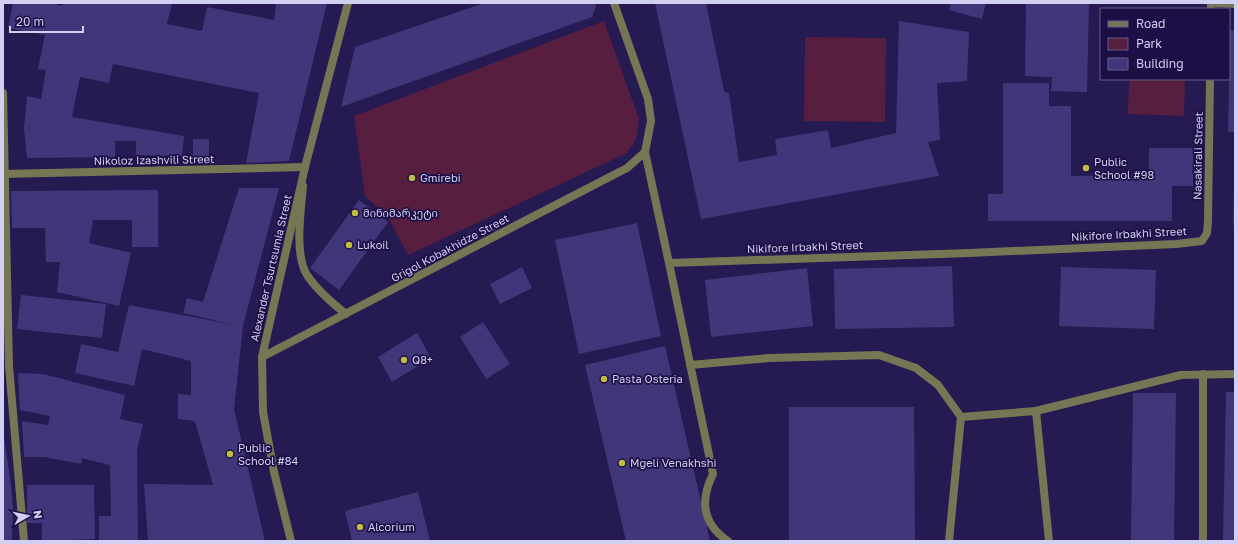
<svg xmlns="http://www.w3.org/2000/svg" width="1238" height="544" font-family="'Golos Text','Noto Sans Georgian',sans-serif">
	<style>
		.green { fill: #581e3f }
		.building { fill: #42367a }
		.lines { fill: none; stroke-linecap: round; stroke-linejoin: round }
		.service { stroke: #767654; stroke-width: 8 }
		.minor { stroke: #767654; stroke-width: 8 }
		.tertiary { stroke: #767654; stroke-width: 8 }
		.poi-dot { fill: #c1bd40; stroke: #1d0f46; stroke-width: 1.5 }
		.labels { text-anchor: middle; stroke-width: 3.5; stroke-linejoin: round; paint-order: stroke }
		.street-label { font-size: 11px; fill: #d1cff2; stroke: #1d0f46 }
		.poi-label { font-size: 11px; fill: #d1cff2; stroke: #1d0f46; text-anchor: start }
	</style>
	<rect width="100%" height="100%" fill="#251a51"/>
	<g class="green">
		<polygon points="604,21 639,119 636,139 627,153 408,255 388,217 365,196 354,116"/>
		<polygon points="805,37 886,38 885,122 804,121"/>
		<polygon points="1129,79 1185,79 1184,116 1128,114"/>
	</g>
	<g class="building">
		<polygon points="13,3 49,3 62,6 63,3 172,3 167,24 202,31 207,7 274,20 276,3 327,3 289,161 246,163 259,93 113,64 109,83 80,77 72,117 184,136 182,156 136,155 136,141 115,141 115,157 27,158 24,128 27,96 41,99 46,70 38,69 45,35 8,28"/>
		<polygon points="484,3 595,3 596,6 592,17 341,107 355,47"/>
		<polygon points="655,3 706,3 724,91 729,94 739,162 777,155 775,139 828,130 831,148 896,133 899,21 969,32 967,81 937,83 940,140 928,142 939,176 701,219"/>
		<polygon points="951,3 986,3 982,19 949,10"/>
		<polygon points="1026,3 1089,3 1087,92 1051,91 1052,77 1025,76"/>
		<polygon points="1230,30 1235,31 1235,132 1228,132"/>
		<polygon points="1003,83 1049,83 1049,106 1071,106 1071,176 1149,175 1149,148 1193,148 1193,186 1172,186 1172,221 988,221 988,194 1003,194"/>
		<rect x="193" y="139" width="16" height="22"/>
		<polygon points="239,188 279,188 243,326 234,409 265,541 148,541 144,484 213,485 195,421 178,419 178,394 191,395 191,361 142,349 134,386 75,373 81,344 118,352 129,305 235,325 183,313 187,298 203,302"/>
		<polygon points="1234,188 1235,188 1235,225 1233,225"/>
		<polygon points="158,190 158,247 132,247 132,220 93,220 89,243 131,253 119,306 57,292 60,262 46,262 45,228 12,228 11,191"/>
		<polygon points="359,200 388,222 339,290 310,268"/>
		<polygon points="637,223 661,336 579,354 555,240"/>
		<polygon points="952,266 954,327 835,329 834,269"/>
		<polygon points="522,267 532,288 500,304 490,284"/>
		<polygon points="1061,267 1156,270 1154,329 1059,326"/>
		<polygon points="807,268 813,326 711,337 705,280"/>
		<polygon points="21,295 106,304 102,338 17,329"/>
		<polygon points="483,322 510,364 486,379 460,337"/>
		<polygon points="417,333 431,358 392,382 378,357"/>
		<polygon points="665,346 710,541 626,541 585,365"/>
		<polygon points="18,373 43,374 125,395 120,419 143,424 137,450 138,541 99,541 99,516 111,516 110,465 82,458 81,464 44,457 24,457 22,421 48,425 50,416 20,410"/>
		<polygon points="1226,392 1235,392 1235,541 1223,541"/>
		<polygon points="1133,393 1176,393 1174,541 1131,541"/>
		<polygon points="789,407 914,407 915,541 789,541"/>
		<polygon points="3,429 11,485 13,510 12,540 3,540"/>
		<polygon points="27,485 94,485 95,539 42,541 42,523 27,523"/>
		<polygon points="418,492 430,541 352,541 345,511"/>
	</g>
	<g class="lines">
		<g class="service">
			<path d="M303 186C301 210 294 254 307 275 317 290 332 303 346 314"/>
			<path d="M669 263 713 474C700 500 702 524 728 541"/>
			<polyline points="690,365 769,358 879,355 916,368 938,385 961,417 949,541"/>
			<polyline points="1203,374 1203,541"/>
			<polyline points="1036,411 1049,541"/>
			<polyline points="961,417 1036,411 1181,375 1235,374"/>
		</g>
		<g class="minor">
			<polyline points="1215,3 1235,4"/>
			<polyline points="1211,9 1211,3"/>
			<polyline points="3,93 9,366 24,541"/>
			<polyline points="645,152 669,263 969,253 1176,244 1202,241 1207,233 1208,221 1210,79"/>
			<polyline points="3,174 305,167"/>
		</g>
		<g class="tertiary">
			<polyline points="262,357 627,168 645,152 651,121 648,99 614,3"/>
			<polyline points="291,541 274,472 263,412 262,357 305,167 348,3"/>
		</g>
	</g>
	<g class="poi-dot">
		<circle cx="1086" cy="168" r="4"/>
		<circle cx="412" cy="178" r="4"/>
		<circle cx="355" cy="213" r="4"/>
		<circle cx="349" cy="245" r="4"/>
		<circle cx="404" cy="360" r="4"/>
		<circle cx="604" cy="379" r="4"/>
		<circle cx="230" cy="454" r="4"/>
		<circle cx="622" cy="463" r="4"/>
		<circle cx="360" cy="527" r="4"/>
	</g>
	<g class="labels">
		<g class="street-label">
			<text transform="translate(1198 156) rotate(-89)" y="4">Nasakirali Street</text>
			<text transform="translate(154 160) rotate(-1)" y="4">Nikoloz Izashvili Street</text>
			<text transform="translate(1129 234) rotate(-3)" y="4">Nikifore Irbakhi Street</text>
			<text transform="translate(805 247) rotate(-2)" y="4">Nikifore Irbakhi Street</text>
			<text transform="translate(450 248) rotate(-28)" y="4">Grigol Kobakhidze Street</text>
			<text transform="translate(271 268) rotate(-77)" y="4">Alexander Tsurtsumia Street</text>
		</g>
		<g class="poi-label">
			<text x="1094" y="166">Public<tspan x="1094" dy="13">School #98</tspan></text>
			<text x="420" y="182">Gmirebi</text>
			<text x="363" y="217">მინიმარკეტი</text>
			<text x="357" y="249">Lukoil</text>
			<text x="412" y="364">Q8+</text>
			<text x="612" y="383">Pasta Osteria</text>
			<text x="238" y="452">Public<tspan x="238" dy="13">School #84</tspan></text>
			<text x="630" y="467">Mgeli Venakhshi</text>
			<text x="368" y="531">Alcorium</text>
		</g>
	</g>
	<rect width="1238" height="544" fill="none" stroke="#d1cff2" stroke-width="8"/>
	<rect x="1100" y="8" width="130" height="72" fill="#1d0f46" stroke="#655c8b"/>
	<rect x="1108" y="21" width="20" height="6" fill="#767654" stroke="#655c8b"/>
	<text x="1136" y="28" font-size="12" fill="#d1cff2">Road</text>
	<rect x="1108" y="38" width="20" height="12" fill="#581e3f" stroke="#655c8b"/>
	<text x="1136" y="48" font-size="12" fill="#d1cff2">Park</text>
	<rect x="1108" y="58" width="20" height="12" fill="#42367a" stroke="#655c8b"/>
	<text x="1136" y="68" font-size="12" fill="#d1cff2">Building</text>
	<g transform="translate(28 516) rotate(81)" stroke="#1d0f46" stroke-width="3" paint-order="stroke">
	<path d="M0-3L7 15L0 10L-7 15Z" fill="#d1cff2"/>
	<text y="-6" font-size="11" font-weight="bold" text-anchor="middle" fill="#d1cff2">N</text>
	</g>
	<path d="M10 26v6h73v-6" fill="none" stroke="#d1cff2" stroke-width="2"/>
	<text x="16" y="26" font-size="12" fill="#d1cff2" stroke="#1d0f46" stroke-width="3" paint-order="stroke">20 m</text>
</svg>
